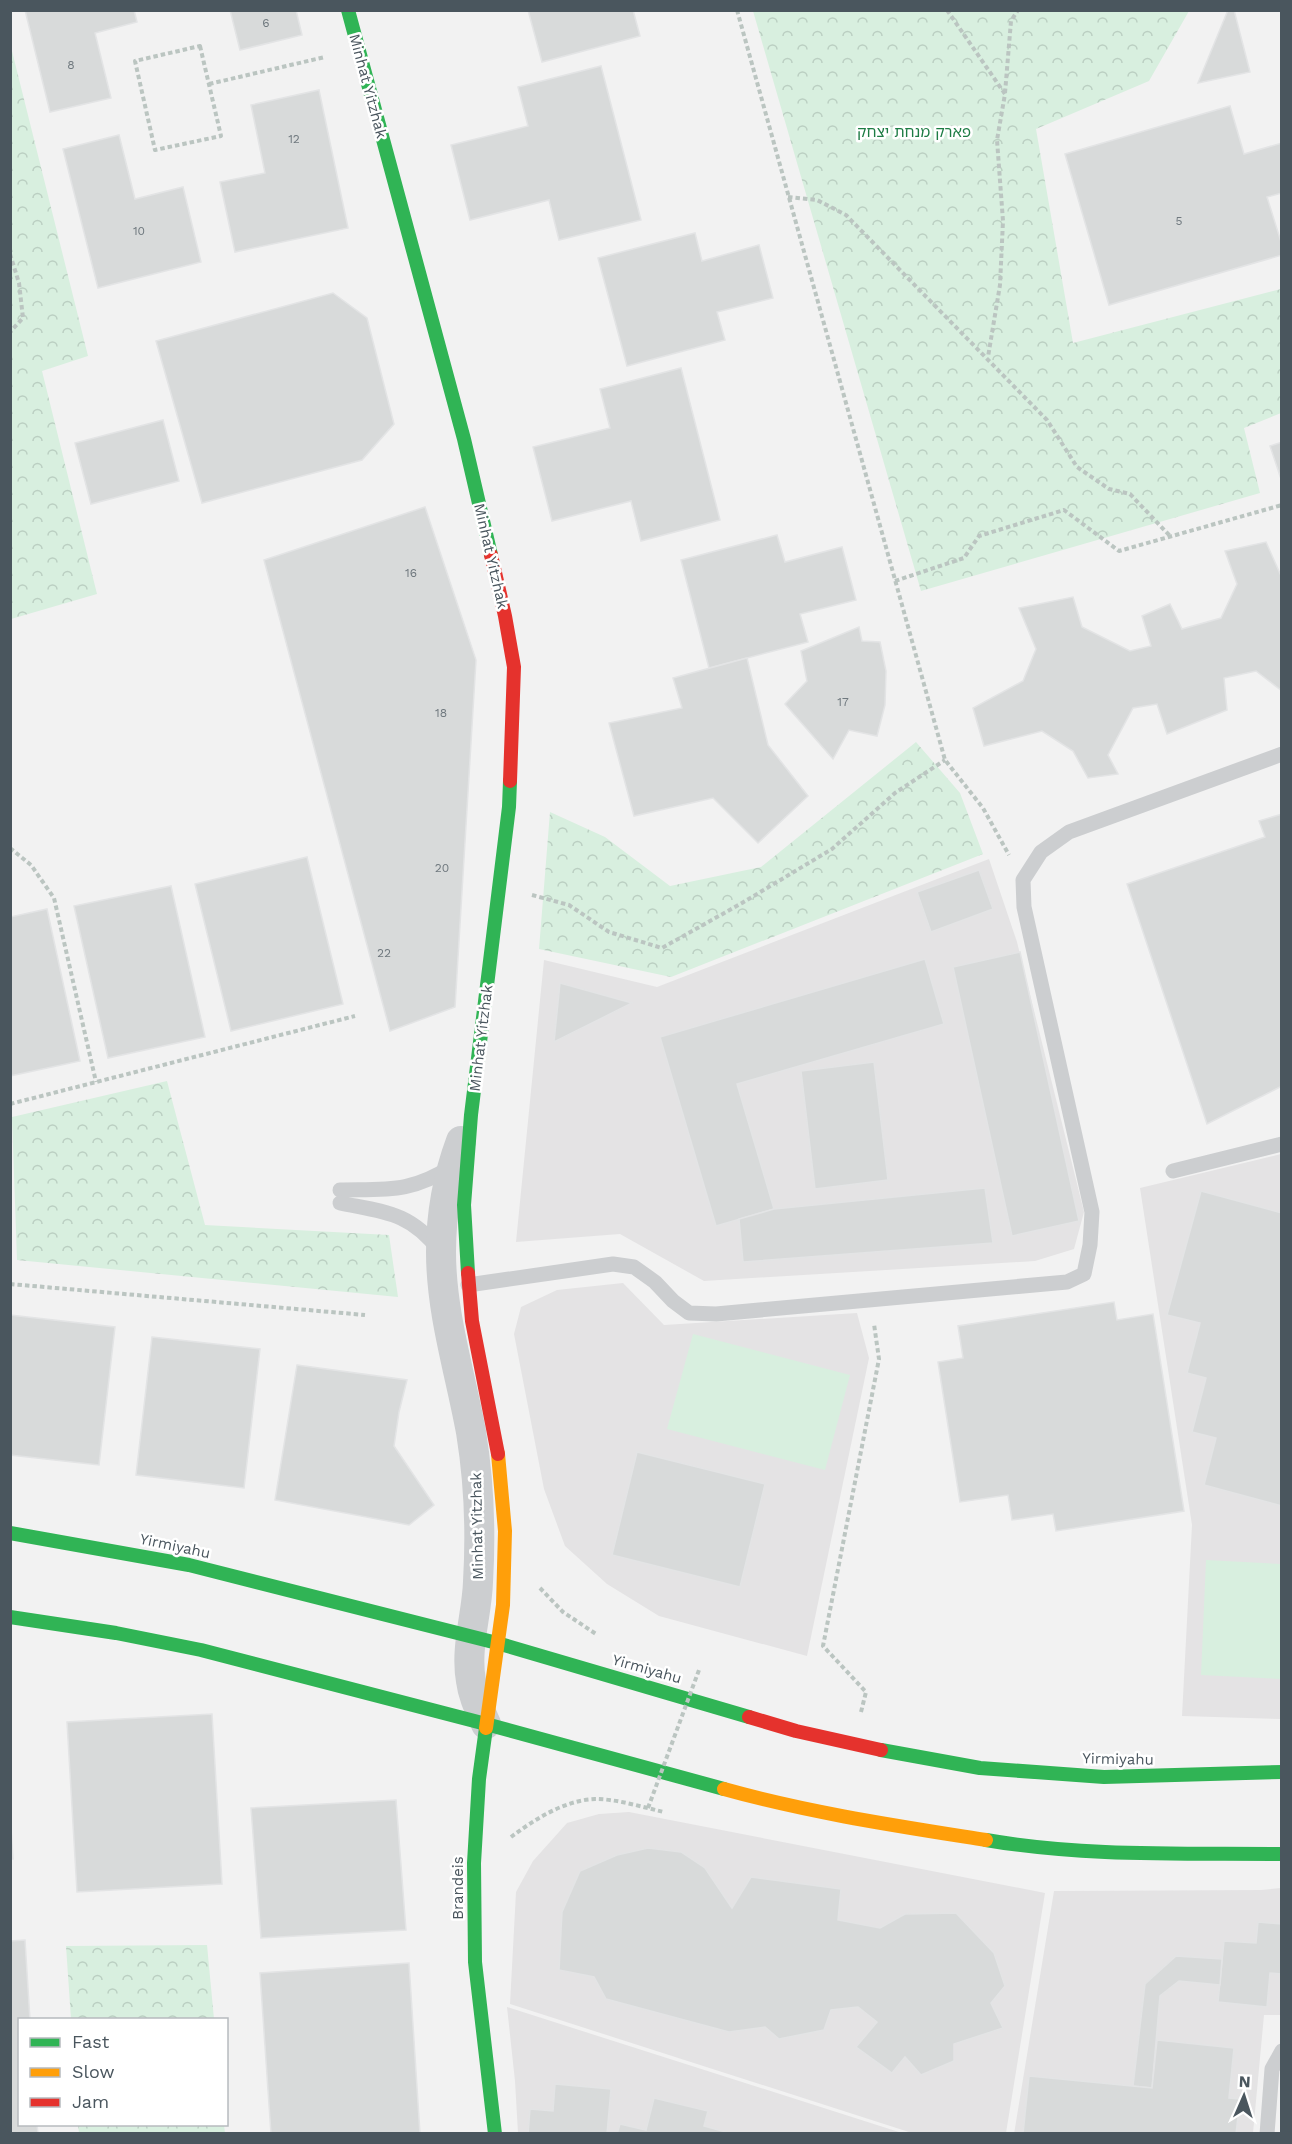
<svg xmlns="http://www.w3.org/2000/svg" width="1292" height="2144" font-family="'Work Sans','Noto Sans Hebrew',sans-serif">
	<style>
		.education { fill: #e4e3e4 }
		.park { fill: url(#park-crowns) }
		.garden { fill: #d8efdf }
		.building { fill: #d8dada; stroke: #e3e4e5; stroke-width: 1.5 }
		.lines { fill: none; stroke-linecap: round; stroke-linejoin: round }
		.path { stroke: #bbc5c1; stroke-width: 4; stroke-dasharray: 4.5 3; stroke-linecap: butt }
		.lane { stroke: #ccced0; stroke-width: 15 }
		.street { stroke: #ccced0; stroke-width: 30 }
		.fast { stroke: #30b455; stroke-width: 14 }
		.slow { stroke: #ff9f0a; stroke-width: 14 }
		.jam { stroke: #e5322d; stroke-width: 14 }
		.path-bridge { stroke: #bbc5c1; stroke-width: 4; stroke-dasharray: 4.5 3; stroke-linecap: butt }
		.labels { text-anchor: middle; stroke-width: 5; stroke-linejoin: round; paint-order: stroke }
		.number-label { font-size: 12px; fill: #6f787e }
		.street-label { font-size: 15px; fill: #4a565e; stroke: #fff }
		.park-label { font-size: 15px; fill: #1d7c44; stroke: #fff }
	</style>
	<defs>
		<pattern id="park-crowns" width="20" height="18" patternUnits="userSpaceOnUse" patternTransform="scale(1.5)"><rect width="20" height="18" fill="#d8efdf"/><path d="M2 6a3 3 0 1 1 6 0M12 15a3 3 0 1 1 6 0" fill="none" stroke="#bbcfc2"/></pattern>
	</defs>
	<rect width="100%" height="100%" fill="#f2f2f2"/>
	<g class="education">
		<polygon points="989,859 1017,942 1084,1212 1074,1249 1035,1261 704,1281 620,1234 516,1242 544,960 657,987"/>
		<polygon points="1281,1154 1281,1719 1182,1716 1192,1525 1140,1188"/>
		<polygon points="623,1283 664,1325 857,1313 869,1358 807,1656 659,1616 607,1584 565,1546 544,1489 514,1334 521,1307 557,1290"/>
		<polygon points="629,1812 1045,1893 1006,2133 912,2133 510,2004 516,1892 533,1861 567,1823 599,1814"/>
		<polygon points="1281,1888 1281,2015 1264,2015 1253,2133 1014,2134 1054,1891 1261,1890"/>
		<polygon points="507,2007 902,2133 518,2133 515,2081"/>
	</g>
	<g class="park">
		<polygon points="753,11 1189,11 1149,81 1036,129 1073,343 1281,289 1281,413 1244,428 1260,493 921,591"/>
		<polygon points="10,43 88,356 42,371 97,594 11,619"/>
		<polygon points="916,742 960,793 983,854 671,977 539,949 550,812 605,837 670,886 761,867"/>
		<polygon points="167,1081 205,1225 389,1235 398,1297 17,1260 12,1117"/>
		<polygon points="207,1945 214,2019 71,2019 66,1946"/>
		<polygon points="78,2125 224,2125 225,2133 79,2133"/>
	</g>
	<g class="garden">
		<polygon points="693,1334 850,1375 825,1470 667,1429"/>
		<polygon points="1206,1560 1281,1564 1281,1679 1201,1675"/>
	</g>
	<g class="building">
		<polygon points="25,10 134,10 137,22 95,33 111,98 50,112"/>
		<polygon points="230,10 296,10 302,35 240,50"/>
		<polygon points="528,10 633,10 640,36 542,62"/>
		<polygon points="1228,10 1234,10 1250,72 1198,83"/>
		<polygon points="601,66 641,220 559,240 549,200 470,220 451,145 528,126 518,87"/>
		<polygon points="319,90 348,228 235,252 220,182 265,173 251,105"/>
		<polygon points="1230,106 1244,154 1282,143 1282,193 1267,197 1282,245 1282,255 1109,305 1065,154"/>
		<polygon points="119,135 135,199 183,187 201,262 98,288 63,149"/>
		<polygon points="695,233 702,261 759,245 773,298 717,312 725,340 627,366 598,258"/>
		<polygon points="333,293 367,318 394,424 362,460 202,503 156,341"/>
		<polygon points="681,368 720,520 641,541 631,501 552,521 533,447 610,428 600,389"/>
		<polygon points="163,420 179,481 91,504 75,443"/>
		<polygon points="1282,442 1282,479 1281,479 1270,446"/>
		<polygon points="425,507 476,660 455,1007 390,1031 264,560"/>
		<polygon points="777,535 785,562 842,547 856,600 800,614 808,642 709,668 681,560"/>
		<polygon points="1266,542 1282,578 1282,691 1256,671 1224,678 1227,710 1167,734 1157,704 1133,708 1108,755 1118,774 1088,778 1073,751 1042,731 984,746 973,708 1023,681 1036,649 1019,608 1073,597 1082,627 1130,651 1151,646 1142,616 1170,604 1182,629 1221,618 1237,584 1225,551"/>
		<polygon points="859,627 862,641 880,642 886,671 885,705 877,736 849,730 833,759 785,704 807,681 801,651"/>
		<polygon points="747,658 768,745 808,796 758,843 713,798 634,816 609,723 682,708 673,678"/>
		<polygon points="1282,814 1282,1086 1207,1124 1127,884 1265,837 1259,821"/>
		<polygon points="307,857 343,1004 231,1031 195,884"/>
		<polygon points="979,870 993,909 931,932 917,892"/>
		<polygon points="171,886 205,1037 108,1058 74,906"/>
		<polygon points="47,909 80,1061 10,1076 10,917"/>
		<polygon points="1020,952 1079,1221 1012,1236 953,967"/>
		<polygon points="925,959 944,1024 737,1084 774,1209 716,1226 660,1037"/>
		<polygon points="560,983 632,1003 554,1042"/>
		<polygon points="874,1062 888,1180 815,1189 801,1071"/>
		<polygon points="985,1188 993,1243 743,1262 739,1219 774,1209"/>
		<polygon points="1201,1191 1282,1213 1282,1506 1204,1485 1216,1438 1192,1432 1206,1378 1187,1373 1200,1323 1167,1315"/>
		<polygon points="1114,1302 1117,1320 1153,1314 1184,1511 1056,1531 1053,1514 1012,1520 1008,1495 960,1502 938,1362 963,1358 958,1326"/>
		<polygon points="10,1315 115,1327 99,1465 10,1455"/>
		<polygon points="152,1337 260,1349 244,1488 136,1475"/>
		<polygon points="297,1365 407,1380 399,1412 394,1446 434,1505 409,1525 275,1500"/>
		<polygon points="637,1452 765,1484 740,1587 612,1555"/>
		<polygon points="212,1714 222,1884 77,1892 67,1722"/>
		<polygon points="396,1800 406,1930 261,1938 251,1808"/>
		<polygon points="10,1813 13,1859 10,1859"/>
		<polygon points="648,1848 681,1852 705,1868 732,1908 751,1877 841,1889 838,1920 880,1928 905,1914 956,1913 994,1953 1005,1986 991,2003 1003,2028 954,2044 954,2061 921,2075 905,2057 892,2073 856,2047 877,2022 858,2007 831,2010 824,2030 779,2039 765,2027 729,2032 606,1999 594,1977 559,1970 562,1912 580,1871 617,1855"/>
		<polygon points="1258,1922 1282,1924 1282,1974 1270,1973 1267,2007 1218,2002 1224,1941 1256,1943"/>
		<polygon points="25,1940 30,2020 20,2020 20,2124 37,2124 38,2134 10,2134 10,1941"/>
		<polygon points="1176,1956 1222,1959 1220,1985 1179,1981 1160,1996 1152,2088 1133,2086 1145,1984"/>
		<polygon points="409,1963 420,2134 271,2134 260,1973"/>
		<polygon points="1157,2040 1234,2048 1229,2098 1240,2099 1236,2134 1023,2134 1029,2076 1152,2088"/>
		<polygon points="555,2084 611,2089 607,2134 528,2134 530,2109 553,2111"/>
		<polygon points="654,2098 708,2111 704,2126 733,2134 617,2134 620,2124 646,2130"/>
	</g>
	<g class="lines">
		<g class="path">
			<polyline points="737,10 945,760 983,808 1009,855"/>
			<polyline points="947,10 1005,94 997,140 1003,221 1000,285 988,357"/>
			<polygon points="200,46 221,136 155,150 135,61"/>
			<polyline points="209,84 325,57"/>
			<polyline points="1005,93 1011,21 1018,10"/>
			<polyline points="788,197 817,200 846,215 1047,420 1077,467 1109,489 1130,494 1170,536"/>
			<polyline points="10,254 19,283 23,318 10,332"/>
			<polyline points="895,581 964,558 979,536 1064,510 1119,551 1282,505"/>
			<polyline points="10,848 31,865 54,898 96,1082"/>
			<polyline points="532,895 569,905 609,932 662,948 742,903 832,849 895,793 945,760"/>
			<polyline points="10,1104 355,1016"/>
			<polyline points="10,1284 365,1315"/>
			<polyline points="540,1588 563,1612 596,1634"/>
			<polyline points="861,1712 866,1692 823,1646 879,1359 874,1324"/>
			<path d="M511 1837C535 1819 565 1800 595 1799 617 1799 642 1807 664 1812"/>
		</g>
		<g class="lane">
			<polyline points="1173,1171 1282,1144"/>
			<path d="M340 1190C386 1189 412 1193 452 1166"/>
			<path d="M340 1203C384 1212 410 1212 439 1250"/>
			<polyline points="468,1285 613,1264 634,1267 655,1282 673,1301 689,1313 716,1314 1067,1282 1084,1274 1090,1245 1092,1212 1024,907 1023,880 1041,852 1069,832 1282,754"/>
			<polyline points="1267,2134 1272,2069 1282,2051"/>
		</g>
		<path class="street" d="M461 1141C448 1176 441 1214 441 1252 441 1313 460 1372 471 1432 479 1481 481 1531 478 1582 477 1614 465 1648 471 1681 473 1697 480 1710 486 1724"/>
		<g class="fast">
			<polyline points="348,10 464,439 491,555"/>
			<polyline points="468,1273 464,1205 471,1115 509,807 510,781"/>
			<polyline points="10,1533 189,1565 497,1643 749,1717"/>
			<polyline points="10,1617 116,1633 201,1650 486,1724 724,1789"/>
			<polyline points="486,1728 479,1779 474,1863 475,1962 495,2134"/>
			<polyline points="881,1750 980,1768 1104,1777 1282,1772"/>
			<path d="M986 1840C1084 1857 1183 1853 1282 1854"/>
		</g>
		<g class="slow">
			<polyline points="486,1728 503,1605 505,1531 498,1454"/>
			<path d="M724 1789C810 1813 898 1826 986 1840"/>
		</g>
		<g class="jam">
			<polyline points="491,555 505,616 514,667 510,781"/>
			<polyline points="468,1273 472,1321 498,1454"/>
			<polyline points="749,1717 796,1731 881,1750"/>
		</g>
		<polyline class="path-bridge" points="648,1808 699,1670"/>
	</g>
	<g class="labels">
		<g class="number-label">
			<text x="266" y="27">6</text>
			<text x="71" y="69">8</text>
			<text x="294" y="143">12</text>
			<text x="1179" y="225">5</text>
			<text x="139" y="235">10</text>
			<text x="411" y="577">16</text>
			<text x="843" y="706">17</text>
			<text x="441" y="717">18</text>
			<text x="442" y="872">20</text>
			<text x="384" y="957">22</text>
		</g>
		<g class="street-label">
			<text transform="translate(368 86) rotate(75)" y="5">Minhat Yitzhak</text>
			<text transform="translate(491 556) rotate(77)" y="5">Minhat Yitzhak</text>
			<text transform="translate(481 1038) rotate(-83)" y="5">Minhat Yitzhak</text>
			<text transform="translate(477 1526) rotate(-91)" y="5">Minhat Yitzhak</text>
			<text transform="translate(175 1546) rotate(12)" y="5">Yirmiyahu</text>
			<text transform="translate(647 1669) rotate(16)" y="5">Yirmiyahu</text>
			<text transform="translate(1118 1759) rotate(1)" y="5">Yirmiyahu</text>
			<text transform="translate(458 1888) rotate(-90)" y="5">Brandeis</text>
		</g>
		<g class="park-label">
			<text x="914" y="137">פארק מנחת יצחק</text>
		</g>
	</g>
	<rect width="1292" height="2144" fill="none" stroke="#4a565e" stroke-width="24"/>
	<rect x="18" y="2018" width="210" height="108" fill="#ffffff" stroke="#b7bbbf" stroke-width="1.5"/>
	<rect x="30" y="2038" width="30" height="9" fill="#30b455" stroke="#b7bbbf" stroke-width="1.5"/>
	<text x="72" y="2048" font-size="18" fill="#4a565e">Fast</text>
	<rect x="30" y="2068" width="30" height="9" fill="#ff9f0a" stroke="#b7bbbf" stroke-width="1.5"/>
	<text x="72" y="2078" font-size="18" fill="#4a565e">Slow</text>
	<rect x="30" y="2098" width="30" height="9" fill="#e5322d" stroke="#b7bbbf" stroke-width="1.5"/>
	<text x="72" y="2108" font-size="18" fill="#4a565e">Jam</text>
	<g transform="translate(1244 2096) rotate(3)" stroke="#ffffff" stroke-width="4.5" paint-order="stroke">
	<path d="M0-4.5L10 22L0 15L-10 22Z" fill="#4a565e"/>
	<text y="-9" font-size="16" font-weight="bold" text-anchor="middle" fill="#4a565e">N</text>
	</g>
</svg>
